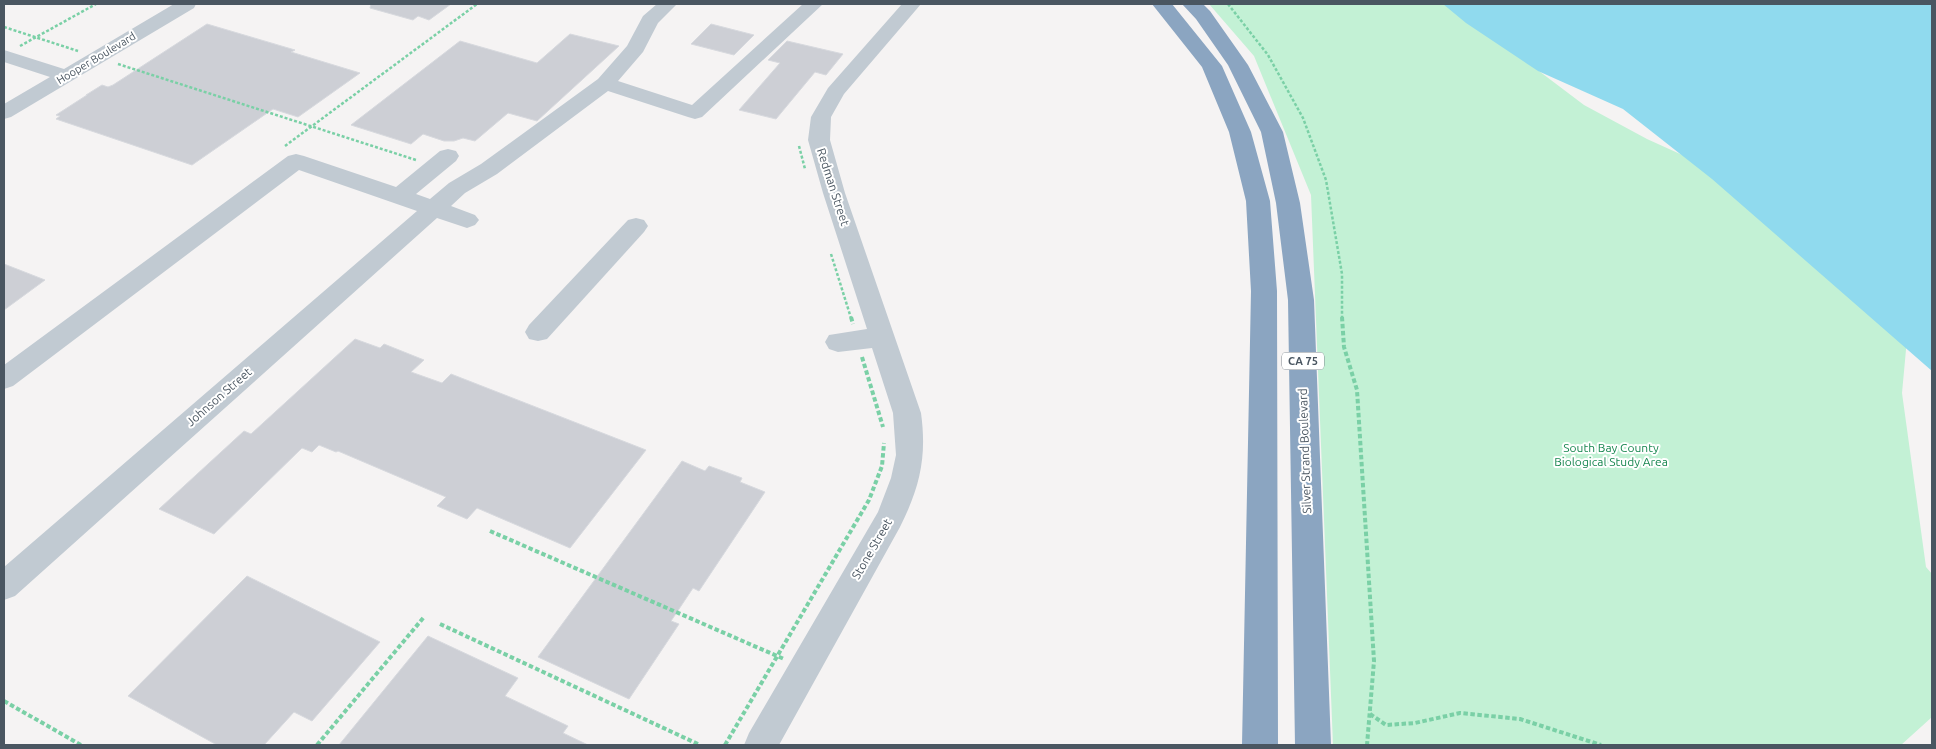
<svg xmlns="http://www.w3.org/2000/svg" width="1936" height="749" font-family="Ubuntu,sans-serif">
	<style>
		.green { fill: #c3f1d5 }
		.water { fill: #90daee }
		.building { fill: #cdcfd5; stroke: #d7d9de }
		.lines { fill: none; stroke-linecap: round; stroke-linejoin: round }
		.path-far1 { stroke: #7ad0a6; stroke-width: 2.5; stroke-dasharray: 3 2; stroke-linecap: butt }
		.path { stroke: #7ad0a6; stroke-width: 4; stroke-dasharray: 4.5 2.5; stroke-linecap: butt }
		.minor { fill: #c1cad2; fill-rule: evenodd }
		.highway { fill: #8ba5c1; fill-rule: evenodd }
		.labels { text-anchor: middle; stroke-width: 4; stroke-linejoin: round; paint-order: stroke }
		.far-street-label { font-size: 11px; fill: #4a5661; stroke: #fff }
		.shield { fill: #fff; stroke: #808990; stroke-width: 1 }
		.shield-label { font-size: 11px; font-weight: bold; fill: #4a5661 }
		.street-label { font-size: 12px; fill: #4a5661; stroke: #fff }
		.park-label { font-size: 12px; fill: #17864f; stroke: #fff }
	</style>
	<rect width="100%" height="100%" fill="#f5f3f3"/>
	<polygon class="green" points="1209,4 1464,4 1531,65 1584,105 1647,139 1711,168 1908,328 1902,393 1926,567 1932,574 1932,717 1901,745 1333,745 1311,195 1254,56"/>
	<polygon class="water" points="1443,4 1932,4 1932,371 1712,179 1623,109 1538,71 1466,23"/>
	<g class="building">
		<polygon points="371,4 451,4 429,20 418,16 413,20 370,8"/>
		<polygon points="207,24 295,50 291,52 360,73 298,117 273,109 192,165 56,119 60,116 56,115 87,95 86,95 102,85 108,87 113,85"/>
		<polygon points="711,24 754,35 734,55 691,44"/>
		<polygon points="570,34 619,46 537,121 508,113 475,141 463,138 454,141 444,141 423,134 411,144 351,125 460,41 537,63"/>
		<polygon points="787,41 843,54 826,75 815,72 776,119 739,110 780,63 768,60"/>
		<polygon points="4,264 45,280 4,310"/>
		<polygon points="355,339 380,348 384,344 424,360 411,372 442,383 451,374 646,450 570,548 477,508 467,519 437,506 446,497 338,451 336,452 319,445 312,452 302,448 214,534 159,509 244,431 251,434"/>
		<polygon points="682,461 705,471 709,466 742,478 740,482 765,492 699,591 693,588 671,621 679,624 629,699 538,657"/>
		<polygon points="247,576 380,642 312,721 294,712 264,745 217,745 128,696"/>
		<polygon points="428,636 518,678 505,696 568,726 563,733 588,745 339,745"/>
	</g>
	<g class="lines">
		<g class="path-far1">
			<polyline points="1228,4 1268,55 1303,118 1326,180 1342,274 1342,318"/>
			<polyline points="4,27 78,51"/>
			<polyline points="20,46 96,4"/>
			<polyline points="118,64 416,160"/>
			<polyline points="285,146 477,4"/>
			<polyline points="799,146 805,169"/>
			<polyline points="831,254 851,318"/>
		</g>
		<g class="path">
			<polyline points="851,317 853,324"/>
			<polyline points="1342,317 1344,347 1357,390 1374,661 1367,745"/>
			<polyline points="862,357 883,427"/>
			<polyline points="490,531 784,659"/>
			<polyline points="440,624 700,745"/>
			<polyline points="4,701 81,745"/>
			<polyline points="1370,714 1386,725 1415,723 1460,713 1520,719 1601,745"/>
			<polyline points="317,745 424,617"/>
			<polyline points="725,745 869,500 882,466 884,443"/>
		</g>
		<g class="minor">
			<polygon points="174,4 196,4 194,8 11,117 4,119 4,104 50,77 4,62 4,50 64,69"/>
			<polygon points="657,4 677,4 658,23 643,52 618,81 692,105 803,4 823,4 702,117 695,119 688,117 608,91 497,174 465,193 451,206 475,215 479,220 475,225 467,228 437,218 15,596 4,600 4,567 417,211 299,170 13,386 4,389 4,365 288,156 296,154 304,156 396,187 440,151 448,149 456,151 459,156 456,161 416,194 430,199 449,183 481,164 598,79 627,46 643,16"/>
			<path d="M902 4H921L844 94 831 117 830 140 845 193 921 413C927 457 920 487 900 527L779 745H744L749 733 878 512 891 478 896 455 893 413 872 348 838 352 829 349 825 342 829 335 867 329 823 193 808 140 811 117 828 88Z"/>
			<polygon points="636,218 644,220 648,226 644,232 547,339 538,341 529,339 525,332 529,325 628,220"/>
		</g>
		<g class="highway">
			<polygon points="1152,4 1172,4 1222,66 1251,132 1270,201 1277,291 1278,745 1242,745 1251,291 1246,201 1229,132 1202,67"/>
			<polygon points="1182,4 1203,4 1210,11 1248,65 1283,132 1300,203 1314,300 1331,745 1295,745 1288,300 1276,203 1261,132 1228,65 1196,19"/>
		</g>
	</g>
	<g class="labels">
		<g class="far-street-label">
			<text transform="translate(96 58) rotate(-31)" y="4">Hooper Boulevard</text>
		</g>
		<rect class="shield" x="1282" y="352.5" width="42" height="17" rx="4"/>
		<g class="shield-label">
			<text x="1303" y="365">CA 75</text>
		</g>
		<g class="street-label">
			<text transform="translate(833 187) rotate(72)" y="4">Redman Street</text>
			<text transform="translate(219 397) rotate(-41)" y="4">Johnson Street</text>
			<text transform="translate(1305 451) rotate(-92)" y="4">Silver Strand Boulevard</text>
			<text transform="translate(872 549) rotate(-60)" y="4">Stone Street</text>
		</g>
		<g class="park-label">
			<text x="1611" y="452">South Bay County<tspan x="1611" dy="14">Biological Study Area</tspan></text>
		</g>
	</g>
	<rect width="1936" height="749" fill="none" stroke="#4a5661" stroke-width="10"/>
</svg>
